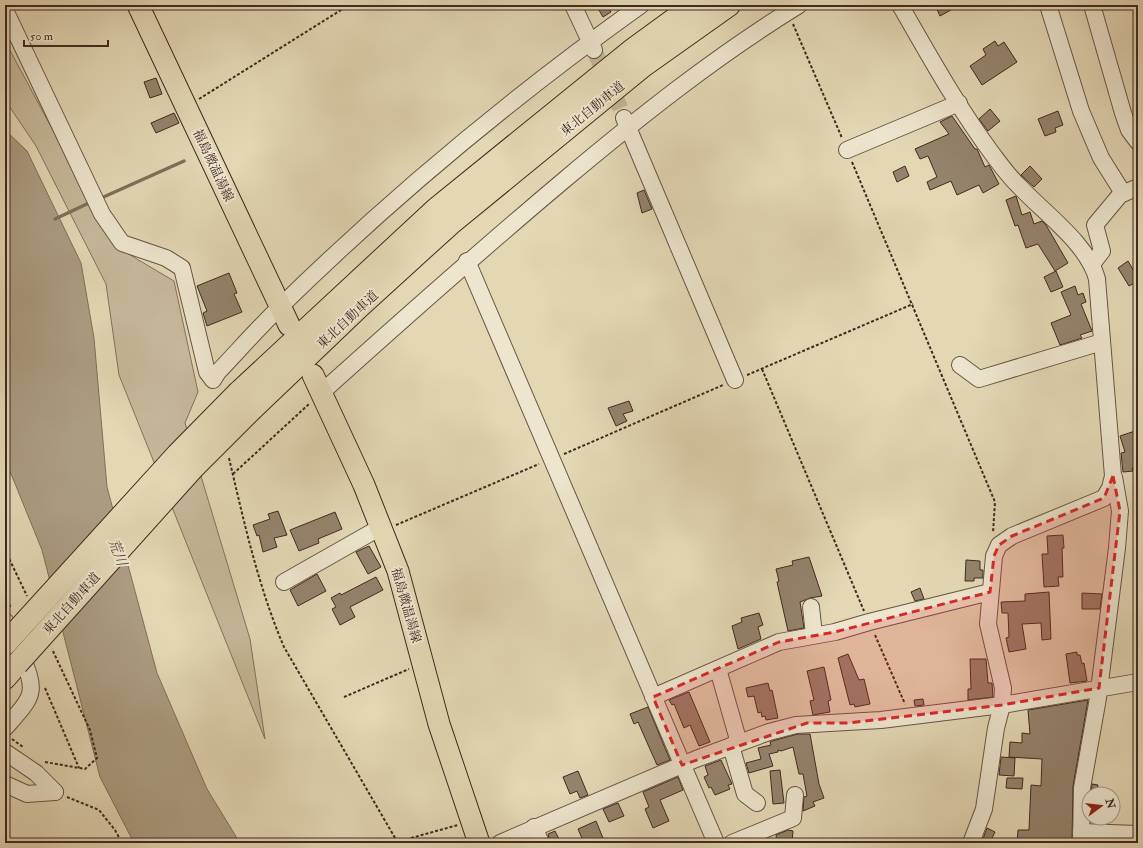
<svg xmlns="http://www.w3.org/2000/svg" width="1143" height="848" font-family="'IM FELL Double Pica','Noto Serif JP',serif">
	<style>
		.green { fill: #c7b99b; stroke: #84715e }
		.water { fill: #ac9c82; stroke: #816e5b }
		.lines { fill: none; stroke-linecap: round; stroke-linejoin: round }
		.stream { stroke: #816e5b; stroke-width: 3.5 }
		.building { fill: #95836d; stroke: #412920 }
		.minor-tunnel { stroke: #c3b496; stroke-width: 16; stroke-dasharray: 16 8; stroke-linecap: butt }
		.minor-casing { stroke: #6a5445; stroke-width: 18 }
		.major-casing { stroke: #412920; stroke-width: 23 }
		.highway-casing { stroke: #412920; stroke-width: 24 }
		.path { stroke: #412920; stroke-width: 2; stroke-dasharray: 3 2; stroke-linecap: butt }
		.minor { stroke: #ede5ce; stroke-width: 16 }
		.major { stroke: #e3d7b4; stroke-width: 21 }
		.highway { stroke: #e3d7b4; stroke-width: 22 }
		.highway-bridge-casing { stroke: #412920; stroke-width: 24; stroke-linecap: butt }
		.highway-bridge { stroke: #e3d7b4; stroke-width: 22 }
		.marked { fill: #d62828; fill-opacity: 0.2; stroke: #d62828; stroke-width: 3; stroke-dasharray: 8 5; stroke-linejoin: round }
		.labels { text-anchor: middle; stroke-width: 4; stroke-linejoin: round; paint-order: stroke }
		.street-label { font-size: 13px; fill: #412920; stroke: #ede5ce }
		.water-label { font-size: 14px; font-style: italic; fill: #5c4638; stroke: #ede5ce }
	</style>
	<rect width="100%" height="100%" fill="#e3d7b4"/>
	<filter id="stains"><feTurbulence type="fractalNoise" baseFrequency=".005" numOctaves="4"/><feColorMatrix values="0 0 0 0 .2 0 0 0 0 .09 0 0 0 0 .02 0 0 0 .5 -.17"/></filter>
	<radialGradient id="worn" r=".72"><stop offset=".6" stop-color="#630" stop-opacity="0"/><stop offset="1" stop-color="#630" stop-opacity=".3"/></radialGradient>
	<polygon class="green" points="5,41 115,246 174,281 198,392 185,423 250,639 265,739 119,375 106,284 36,146 5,100"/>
	<polygon class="water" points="5,130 27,151 81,263 94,338 107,487 157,673 207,789 240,843 134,843 100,777 42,550 5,459"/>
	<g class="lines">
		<g class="stream">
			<polyline points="99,199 184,161"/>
			<polyline points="55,219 91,202"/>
		</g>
	</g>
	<g class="building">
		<polygon points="596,5 606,5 611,12 603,17"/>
		<polygon points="935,5 960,5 940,16"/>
		<polygon points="995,41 998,46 1004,42 1017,62 982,85 970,66 986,55 983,49"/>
		<polygon points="156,78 162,94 150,98 144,82"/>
		<polygon points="990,109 1000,121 988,131 979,119"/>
		<polygon points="1058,111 1063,125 1055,128 1056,132 1045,136 1038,119"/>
		<polygon points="174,113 179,123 156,133 151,123"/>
		<polygon points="952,116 975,149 977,149 985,167 989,165 999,184 983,193 979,185 957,195 951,181 930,190 927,182 937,177 928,156 920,159 915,149 949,134 940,122"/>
		<polygon points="905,166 909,176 897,182 893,172"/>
		<polygon points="1030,166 1042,179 1034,187 1021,175"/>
		<polygon points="644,190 652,209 642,213 637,193"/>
		<polygon points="1016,196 1022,215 1030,212 1034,224 1042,221 1046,225 1068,263 1055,271 1038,244 1026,248 1018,225 1015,226 1006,200"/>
		<polygon points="1128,261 1138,278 1138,281 1129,286 1118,268"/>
		<polygon points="1056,271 1063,287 1051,292 1044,277"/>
		<polygon points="229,273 237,293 234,294 242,312 207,326 203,313 207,311 197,286"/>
		<polygon points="1075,286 1078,295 1083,293 1086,302 1081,304 1092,331 1080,335 1082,338 1060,345 1051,323 1071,315 1061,292"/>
		<polygon points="629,401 633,411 623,414 627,421 616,426 608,408"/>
		<polygon points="1138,430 1138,467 1132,468 1133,471 1123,472 1121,453 1125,452 1120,436"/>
		<polygon points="278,511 287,535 274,538 277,547 263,552 259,535 257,536 253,525 270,519 268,514"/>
		<polygon points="335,512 342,529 318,539 319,543 299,551 290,530"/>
		<polygon points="1063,535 1064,548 1062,548 1063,577 1058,577 1059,586 1044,587 1042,554 1048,554 1047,536"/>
		<polygon points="369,546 381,567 368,574 356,552"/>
		<polygon points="809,557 822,596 810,598 800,602 804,628 788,631 777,582 779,581 776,569 793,565 792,561"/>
		<polygon points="966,560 980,561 980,570 983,570 983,578 974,578 974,581 965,581"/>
		<polygon points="317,574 326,591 298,606 290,590"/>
		<polygon points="376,577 383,590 350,607 355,617 340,625 332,609 336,607 331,598 340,593 341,595"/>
		<polygon points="920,588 924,599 915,601 911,592"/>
		<polygon points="1049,592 1051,639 1042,640 1041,623 1022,624 1026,649 1009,652 1006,638 1009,637 1008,613 1002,613 1001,602 1025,601 1025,594"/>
		<polygon points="1082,593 1102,594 1100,609 1082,609"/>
		<polygon points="759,613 763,625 758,627 761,639 738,649 732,626 742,622 741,618"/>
		<polygon points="1077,652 1077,655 1080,655 1082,664 1084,663 1087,681 1070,683 1066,654"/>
		<polygon points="848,654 859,680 864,679 870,704 855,707 854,704 850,705 838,658"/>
		<polygon points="970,659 986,659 988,683 992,683 993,697 968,700 968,689 971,689"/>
		<polygon points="824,667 831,700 828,701 830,712 813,715 810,701 814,700 807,671"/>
		<polygon points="768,683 770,691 772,690 778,718 766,720 765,716 762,717 761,712 758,713 754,696 748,697 746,688"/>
		<polygon points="689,692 710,742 699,746 690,725 684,728 674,704 672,705 669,700"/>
		<polygon points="923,699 924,705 915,706 914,700"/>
		<polygon points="1088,700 1073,786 1072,843 1017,843 1018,830 1029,830 1031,785 1041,786 1042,759 1009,757 1010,742 1022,743 1022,733 1030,734 1028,710"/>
		<polygon points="648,707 670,760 657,765 638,722 634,724 630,714"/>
		<polygon points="798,734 810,734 819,784 824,798 813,802 815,806 803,811 804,797 807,796 803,774 799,774 793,747 781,751 778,750 778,752 769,754 773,766 749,773 746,763 761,759 758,748 771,745 770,742 772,741"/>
		<polygon points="1001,757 1015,758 1014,776 999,775"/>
		<polygon points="721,760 732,784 728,785 730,789 715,795 711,787 709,788 704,777 708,775 705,766"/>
		<polygon points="780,770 784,803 773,804 770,771"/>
		<polygon points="578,771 588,795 580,798 577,791 570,794 563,777"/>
		<polygon points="678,777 683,790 660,800 669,821 653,828 645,809 649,807 643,792"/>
		<polygon points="1007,778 1023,778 1022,789 1006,788"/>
		<polygon points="1092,784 1098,785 1096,794 1091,794"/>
		<polygon points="618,803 624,816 609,822 603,809"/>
		<polygon points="596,821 605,843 584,843 578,829"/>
		<polygon points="987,828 995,832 990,842 983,839"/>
		<polygon points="788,830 793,831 792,843 777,843 776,835"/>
		<polygon points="555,831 561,843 550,843 548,834"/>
	</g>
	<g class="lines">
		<polyline class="minor-tunnel" points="594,50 624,116"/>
		<defs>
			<g id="minor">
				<polyline points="573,5 594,50"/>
				<path d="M900 5C929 55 957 106 991 152 1000 164 1009 177 1020 187 1044 213 1088 244 1097 279L1113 476 1110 488 1104 498 1012 536 999 545 994 556 988 624 1003 688 1002 705 996 728 984 809 971 843"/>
				<polyline points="1048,5 1081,111 1101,158 1123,193"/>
				<polyline points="1092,5 1123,113 1129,130 1138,142"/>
				<path d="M5 10 102 214 122 243 166 258 182 268 207 372 213 380 218 372C239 350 259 327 281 306 392 197 514 96 641 5"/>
				<polyline points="624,118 735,380"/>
				<polyline points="847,150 959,103"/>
				<polyline points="467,261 716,843"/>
				<polyline points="1092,264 1102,251 1095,225 1120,195 1138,187"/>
				<polyline points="960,365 979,379 1102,342"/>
				<path d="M321 393C401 321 481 250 563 181 638 118 716 56 799 5"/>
				<polyline points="284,582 381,527"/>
				<polyline points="811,607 814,635"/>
				<path d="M5 621C11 630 15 642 20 652 38 694 34 695 5 728"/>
				<polyline points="718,669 739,743"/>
				<polyline points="653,697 779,642 835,632 869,622 990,592"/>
				<polyline points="731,746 745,794 757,803"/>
				<polyline points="5,752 36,773 55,792"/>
				<polyline points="5,784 27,794 55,792"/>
				<polyline points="534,827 541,843"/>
				<polyline points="1081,832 1138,834"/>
				<polyline points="500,843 696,759 769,732 796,725 881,720 1002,705 1138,682"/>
				<polyline points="732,843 793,818 795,795"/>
				<polyline points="1081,843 1082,788 1098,698 1117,548 1120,511 1114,477"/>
			</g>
			<g id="major">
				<polyline points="138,5 289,325"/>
				<polyline points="313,375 364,485 398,571 439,724 479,843"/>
			</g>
			<g id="highway">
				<polyline points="239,392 436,209 631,51 694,5"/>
				<polyline points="252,409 362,304 450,224 643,66 729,5"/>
				<polyline points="5,678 17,664"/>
			</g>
		</defs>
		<use href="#minor" class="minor-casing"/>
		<use href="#major" class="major-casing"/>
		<use href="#highway" class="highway-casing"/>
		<g class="path">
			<polyline points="793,24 842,138"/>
			<polyline points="199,99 349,5"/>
			<polyline points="852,162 995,502 993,533"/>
			<polyline points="762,369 864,611"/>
			<polyline points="747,375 913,304"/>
			<polyline points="564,454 723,385"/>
			<path d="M229 458C244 522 258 586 284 647L398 843"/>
			<polyline points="233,474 309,404"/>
			<polyline points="396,525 539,464"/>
			<polyline points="5,550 27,596"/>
			<polyline points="5,595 11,608"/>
			<polyline points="875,635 905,704"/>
			<polyline points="45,688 79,768"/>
			<polyline points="344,697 409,669"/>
			<polyline points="12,739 23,747"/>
			<polyline points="45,762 85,769 97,758 90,730 52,649"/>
			<polyline points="67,797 99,810 115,830 122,843"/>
			<polyline points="411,838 458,825"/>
		</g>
		<use href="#minor" class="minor"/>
		<use href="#major" class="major"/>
		<use href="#highway" class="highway"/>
		<defs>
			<g id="highway-bridge">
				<polyline points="5,644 177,455 239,392"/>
				<polyline points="17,664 193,468 252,409"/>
			</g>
		</defs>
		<use href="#highway-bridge" class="highway-bridge-casing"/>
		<use href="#highway-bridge" class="highway-bridge"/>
	</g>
	<path class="marked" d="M1113 476 1120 511 1099 688 1002 705 848 723H807L682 765 653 697 779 642 835 632 990 592 994 556 999 545 1012 536 1104 498Z"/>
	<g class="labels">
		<g class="street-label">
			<text transform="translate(592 108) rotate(-39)" y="5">東北自動車道</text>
			<text transform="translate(214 165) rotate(65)" y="5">福島微温湯線</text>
			<text transform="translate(347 319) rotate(-43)" y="5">東北自動車道</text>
			<text transform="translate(71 603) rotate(-48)" y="5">東北自動車道</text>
			<text transform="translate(407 605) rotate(74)" y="5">福島微温湯線</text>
		</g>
		<g class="water-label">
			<text transform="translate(118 552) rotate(69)" y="5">荒川</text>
		</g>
	</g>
	<rect width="1143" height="848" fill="none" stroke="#e3d7b4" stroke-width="20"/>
	<rect x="6" y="6" width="1131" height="836" fill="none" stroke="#412920" stroke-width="2"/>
	<rect x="10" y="10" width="1123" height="828" fill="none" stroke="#412920"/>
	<g transform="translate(1101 806) rotate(75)"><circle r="19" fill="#ede5ce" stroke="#a89a88"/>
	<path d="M0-3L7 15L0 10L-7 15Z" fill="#8f2418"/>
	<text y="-6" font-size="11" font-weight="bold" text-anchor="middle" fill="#412920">N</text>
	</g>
	<path d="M24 40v6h84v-6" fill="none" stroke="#412920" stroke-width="2"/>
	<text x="30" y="40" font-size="12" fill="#412920" stroke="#ede5ce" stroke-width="3" paint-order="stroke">50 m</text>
	<rect width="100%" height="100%" filter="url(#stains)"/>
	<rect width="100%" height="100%" fill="url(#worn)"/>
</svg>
